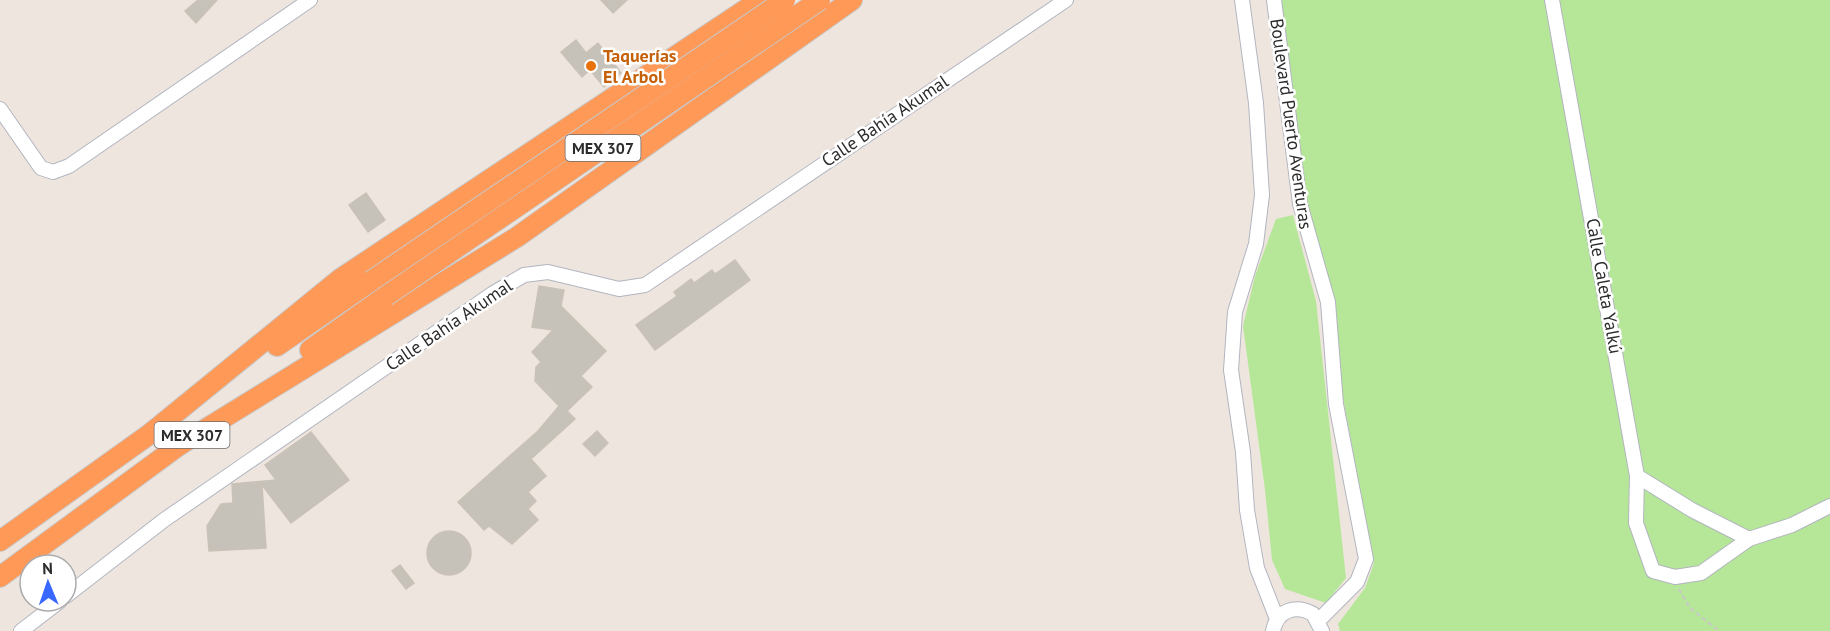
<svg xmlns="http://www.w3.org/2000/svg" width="1830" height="631" font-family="'PT Sans',sans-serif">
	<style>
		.green { fill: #b6e798 }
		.building { fill: #c6c1b9; stroke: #cac2b7; stroke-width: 1.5 }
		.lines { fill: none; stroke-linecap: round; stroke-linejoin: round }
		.minor-casing { stroke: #b2b5c0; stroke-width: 16 }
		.highway-casing { stroke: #c8c8c8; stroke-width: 22 }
		.path { stroke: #c8c8c8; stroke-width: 2; stroke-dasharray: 4.5 3; stroke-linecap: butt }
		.minor { stroke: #fff; stroke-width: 14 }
		.highway { stroke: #ff9958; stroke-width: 20 }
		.highway-bridge-casing { stroke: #c8c8c8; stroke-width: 22; stroke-linecap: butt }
		.highway-bridge { stroke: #ff9958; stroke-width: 20 }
		.food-dot { fill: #e8710a; stroke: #fff; stroke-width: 2 }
		.labels { text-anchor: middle; stroke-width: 5; stroke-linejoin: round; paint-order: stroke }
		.shield { fill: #fff; stroke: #6b6b6b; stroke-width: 1.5 }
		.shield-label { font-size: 16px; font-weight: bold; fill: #2c2c2c }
		.food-label { font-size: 18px; font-weight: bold; fill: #c56008; stroke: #fff; text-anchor: start }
		.street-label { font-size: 18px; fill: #2c2c2c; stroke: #fff }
	</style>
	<rect width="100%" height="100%" fill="#eee6de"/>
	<g class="green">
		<polygon points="1280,0 1830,0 1830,631 1340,631 1338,624 1365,588 1374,563 1342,393 1335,304 1314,236 1297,154"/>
		<polygon points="1293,215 1316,301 1346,578 1326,603 1285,589 1272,560 1265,490 1243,326 1255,276 1276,219"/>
	</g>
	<g class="building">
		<polygon points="198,0 217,0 196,23 185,11"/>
		<polygon points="601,0 627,0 613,13"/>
		<polygon points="576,40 586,53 598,43 621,73 604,87 590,70 582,77 561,52"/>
		<polygon points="366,193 385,220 368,232 349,205"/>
		<polygon points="735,260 750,280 655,350 636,325 677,296 674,292 691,279 694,283 712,270 715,274"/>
		<polygon points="539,286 564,290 561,306 606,351 581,376 592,387 567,411 575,419 531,459 546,476 528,492 536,501 528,509 538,520 512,544 489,526 484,530 458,502 538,431 559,406 535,381 536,367 541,362 532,352 553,330 532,327"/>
		<polygon points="597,431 608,443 595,456 583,444"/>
		<polygon points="311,432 349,480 291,523 262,485 266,548 209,551 207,526 221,504 233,503 232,484 276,480 265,465"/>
		<circle cx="449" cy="553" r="22"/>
		<polygon points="400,565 414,583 406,589 392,571"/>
	</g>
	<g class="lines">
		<defs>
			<g id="minor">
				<polyline points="1242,0 1256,103 1262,195 1256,244 1235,312 1231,370 1243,452 1247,510 1257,568 1277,619"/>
				<polyline points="1274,0 1300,204 1328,302 1336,404 1366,559 1357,582 1319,620"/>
				<polyline points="1552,0 1637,476 1636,523 1653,571 1675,577 1701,573 1749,539 1792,525 1830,506"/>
				<polyline points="0,109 41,168 53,172 69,166 310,0"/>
				<polyline points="1637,476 1692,510 1749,539"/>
				<polyline points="66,596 164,520 492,294 524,275 548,272 619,289 645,285 1066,0"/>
				<polyline points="21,631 60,601"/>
				<path d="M1273 631C1277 610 1296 604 1313 614L1322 631"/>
			</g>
			<g id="highway">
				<polyline points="277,346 371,281"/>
				<polyline points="310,350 386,296"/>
				<polyline points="151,433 340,279 760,0"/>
				<polyline points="178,446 517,237 852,0"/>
				<polyline points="0,541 161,426"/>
				<polyline points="0,577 189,438"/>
			</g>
		</defs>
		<use href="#minor" class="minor-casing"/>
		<use href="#highway" class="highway-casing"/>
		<polyline class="path" points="1679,589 1690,608 1719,631"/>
		<use href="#minor" class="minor"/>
		<use href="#highway" class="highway"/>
		<defs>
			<g id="highway-bridge">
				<polyline points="371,281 785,0"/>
				<polyline points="386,296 820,0"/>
			</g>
		</defs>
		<use href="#highway-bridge" class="highway-bridge-casing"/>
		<use href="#highway-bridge" class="highway-bridge"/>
	</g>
	<circle class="food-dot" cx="591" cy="66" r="6"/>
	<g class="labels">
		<g class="shield">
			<rect x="565.5" y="135" width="75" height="26" rx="4.5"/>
			<rect x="154.5" y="422" width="75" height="26" rx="4.5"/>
		</g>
		<g class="shield-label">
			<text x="603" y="154">MEX 307</text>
			<text x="192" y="441">MEX 307</text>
		</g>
		<g class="food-label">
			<text x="603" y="62">Taquerías<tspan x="603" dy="21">El Arbol</tspan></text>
		</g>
		<g class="street-label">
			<text transform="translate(885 121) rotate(-34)" y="6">Calle Bahía Akumal</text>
			<text transform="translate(1291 124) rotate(82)" y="6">Boulevard Puerto Aventuras</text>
			<text transform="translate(1604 286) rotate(80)" y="6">Calle Caleta Yalkú</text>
			<text transform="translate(449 325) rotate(-34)" y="6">Calle Bahía Akumal</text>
		</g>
	</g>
	<g transform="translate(48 583) rotate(358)"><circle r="28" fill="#ffffff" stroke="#ababab" stroke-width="1.5"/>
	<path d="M0-4.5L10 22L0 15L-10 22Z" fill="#3a67ff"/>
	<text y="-9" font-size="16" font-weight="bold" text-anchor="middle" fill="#2c2c2c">N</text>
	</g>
</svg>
